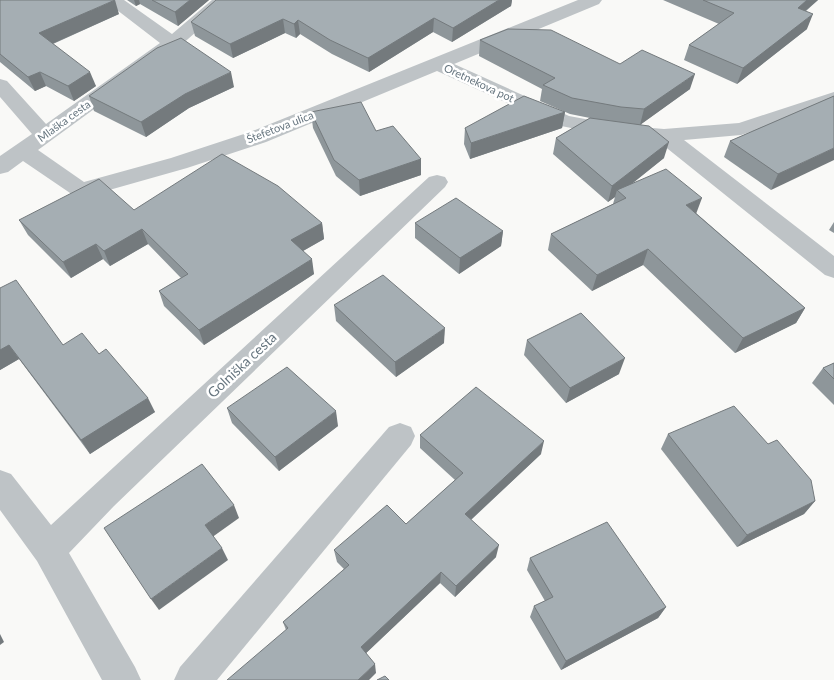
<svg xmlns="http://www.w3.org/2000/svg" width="834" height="680" font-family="Lato,sans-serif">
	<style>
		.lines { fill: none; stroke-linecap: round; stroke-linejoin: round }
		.street { fill: #bec3c6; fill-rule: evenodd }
		.wall { fill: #8e969a }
		.shaded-wall { fill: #747a7d }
		.building { fill: #a5aeb3; stroke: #747a7d }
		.labels { text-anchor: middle; stroke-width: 5; stroke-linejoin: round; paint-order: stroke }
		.far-street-label { font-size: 11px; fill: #66757f; stroke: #fff }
		.street-label { font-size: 14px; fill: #66757f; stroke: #fff }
	</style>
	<rect width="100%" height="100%" fill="#f9f9f7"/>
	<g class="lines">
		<g class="street">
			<polygon points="104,0 124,0 172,34 212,0 232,0 179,47 38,150 84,182 171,158 250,132 578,0 602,0 599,4 454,64 569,116 617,125 664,129 739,123 834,92 834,105 741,135 684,140 834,256 834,278 825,275 658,141 617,137 556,125 437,71 266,142 187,168 81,198 73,195 23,161 8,172 0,174 0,156 32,134 0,97 0,79 7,81 46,124 160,43"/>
			<polygon points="437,175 445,177 448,182 445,187 114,506 69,553 135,667 141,680 102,680 37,561 0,510 0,470 11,474 51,525 429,177"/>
			<polygon points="400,423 411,427 415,436 411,445 217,680 174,680 180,667 389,427"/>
		</g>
	</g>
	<g class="wall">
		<polygon points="0,0 119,14 53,44 96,86 74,101 46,86 35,91 0,62"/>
		<polygon points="127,0 209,0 178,26 140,4 136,6"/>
		<polygon points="512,0 511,6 452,42 433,32 369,72 332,54 300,34 296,38 285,33 233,58 195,36 191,22"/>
		<polygon points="663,0 818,0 806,11 807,29 737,84 684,60 689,45 719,24"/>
		<polygon points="480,40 620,64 690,89 641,124 664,158 633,183 696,213 805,308 796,323 735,353 643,265 592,291 548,250 551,234 613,204 615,197 608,202 553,154 556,138 590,118 570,114 540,101 542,89 479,56"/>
		<polygon points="234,87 189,108 146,137 94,111 89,96"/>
		<polygon points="834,96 771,190 724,157 730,141"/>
		<polygon points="311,112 376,131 421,159 421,175 360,196 336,176 313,128"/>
		<polygon points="565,112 562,128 470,159 464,144 465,128"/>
		<polygon points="134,210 322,223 324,239 303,251 314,274 204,345 164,306 159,291 181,278 148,244 110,266 103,259 71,278 28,235 19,220"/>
		<polygon points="834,222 834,233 829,230"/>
		<polygon points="415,223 503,231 501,246 459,274 415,238"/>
		<polygon points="0,288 63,345 99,354 155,412 90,454 19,359 0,370"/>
		<polygon points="334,305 444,343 396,377 336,321"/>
		<polygon points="527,340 619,374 566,403 524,355"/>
		<polygon points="834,363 834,405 812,383 823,368"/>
		<polygon points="227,408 338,426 279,471 232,423"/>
		<polygon points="668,434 815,501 804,514 737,547 661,449"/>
		<polygon points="420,435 541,454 471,520 496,557 455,597 440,583 366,653 376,673 286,630 283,622 344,569 337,562 334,550 406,524 455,480 420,448"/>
		<polygon points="530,558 666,607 658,618 561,670 530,617 534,606 545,601 527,570"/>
	</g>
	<g class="shaded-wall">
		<polygon points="115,0 119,14 45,47 39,33"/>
		<polygon points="134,0 139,0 140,4 136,6"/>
		<polygon points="190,0 209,0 178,26 175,12"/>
		<polygon points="499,0 512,0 511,6 452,42 453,28"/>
		<polygon points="807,0 818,0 791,23 798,8"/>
		<polygon points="813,14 807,29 737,84 743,68"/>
		<polygon points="434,18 433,32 369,72 368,58"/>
		<polygon points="283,19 285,33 233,58 230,44"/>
		<polygon points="298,20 300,34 296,38 294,24"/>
		<polygon points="40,72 46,86 35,91 28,77"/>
		<polygon points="90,72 96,86 74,101 68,86"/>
		<polygon points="231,72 234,87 189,108 146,137 141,122 185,94"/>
		<polygon points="695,74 690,89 640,125 644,109"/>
		<polygon points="565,112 562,128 470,159 471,143"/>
		<polygon points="669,142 664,158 620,193 617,190 615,197 608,202 612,186"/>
		<polygon points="834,148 834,160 771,190 778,174"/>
		<polygon points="421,159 421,175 360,196 359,180"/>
		<polygon points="702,198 696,214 686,205"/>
		<polygon points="322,223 324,239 294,256 291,240"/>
		<polygon points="142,229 148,244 110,266 104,251"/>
		<polygon points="503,231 501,246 459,274 460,258"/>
		<polygon points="96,244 103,259 71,278 63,262"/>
		<polygon points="648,249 643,265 592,291 597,275"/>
		<polygon points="312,259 314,274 204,345 199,330"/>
		<polygon points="805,308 796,323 735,353 743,338"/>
		<polygon points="445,328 444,343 396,377 395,362"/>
		<polygon points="9,345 19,359 0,370 0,350"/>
		<polygon points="625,358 619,374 566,403 570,388"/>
		<polygon points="148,398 155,412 90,454 81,440"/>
		<polygon points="336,411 338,426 279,471 275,457"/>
		<polygon points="544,441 541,454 463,527 465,514"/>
		<polygon points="815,501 804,514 737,547 747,535"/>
		<polygon points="234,505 239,518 211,538 205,525"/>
		<polygon points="499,545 496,557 455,597 456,586"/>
		<polygon points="222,548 228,560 159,610 151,599"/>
		<polygon points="441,572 440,583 362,657 361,647"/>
		<polygon points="666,607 658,618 561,670 566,661"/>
		<polygon points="0,634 4,642 0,645"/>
		<polygon points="375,664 376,673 369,680 358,680"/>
	</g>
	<g class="building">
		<polygon points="0,0 115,0 39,33 90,72 68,86 40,72 28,77 0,54"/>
		<polygon points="152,0 190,0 175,12"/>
		<polygon points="216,0 499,0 453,28 434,18 368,58 330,40 298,20 294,24 283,19 230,44 191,22"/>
		<polygon points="703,0 807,0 798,8 813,14 743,68 689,45 734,13"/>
		<polygon points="508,29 551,30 620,64 642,50 695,74 644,109 621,107 572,98 543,85 555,78 480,40"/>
		<polygon points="181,38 231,72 185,94 141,122 89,96 157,48"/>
		<polygon points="524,96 565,112 471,143 465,128"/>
		<polygon points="834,96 834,148 778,174 730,141"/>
		<polygon points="361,102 376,131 393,126 421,159 359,180 334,160 311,112"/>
		<polygon points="590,118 649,126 669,142 612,186 556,138"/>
		<polygon points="222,154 278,186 322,223 291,240 312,259 199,330 159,291 188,274 142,229 104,251 96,244 63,262 19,220 99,179 134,210"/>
		<polygon points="666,169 702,198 686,205 805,308 743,338 648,249 597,275 551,234 626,198 617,190"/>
		<polygon points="456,198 503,231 460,258 415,223"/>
		<polygon points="383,275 445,328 395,362 334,305"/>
		<polygon points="16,280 63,345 82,333 99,354 106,349 148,398 81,440 9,345 0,350 0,288"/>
		<polygon points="581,313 625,358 570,388 527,340"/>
		<polygon points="834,363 834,379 823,368"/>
		<polygon points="287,367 336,411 275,457 227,408"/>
		<polygon points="476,387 544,441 465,514 499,545 456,586 441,572 361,647 375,664 358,680 227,680 288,628 283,622 349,565 334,550 387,505 406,524 463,473 420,435"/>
		<polygon points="734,406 768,444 777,440 811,480 815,501 747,535 668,434"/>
		<polygon points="202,464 234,505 205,525 222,548 151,599 104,528"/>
		<polygon points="607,522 666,607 566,661 534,606 553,597 530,558"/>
		<polygon points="385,676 389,680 377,680"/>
	</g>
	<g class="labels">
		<g class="far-street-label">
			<text transform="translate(479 83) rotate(25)" y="4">Oretnekova pot</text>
			<text transform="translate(64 121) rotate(-36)" y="4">Mlaška cesta</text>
			<text transform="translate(280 127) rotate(-21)" y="4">Štefetova ulica</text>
		</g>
		<g class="street-label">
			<text transform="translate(242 365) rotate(-43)" y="5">Golniška cesta</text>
		</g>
	</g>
</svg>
